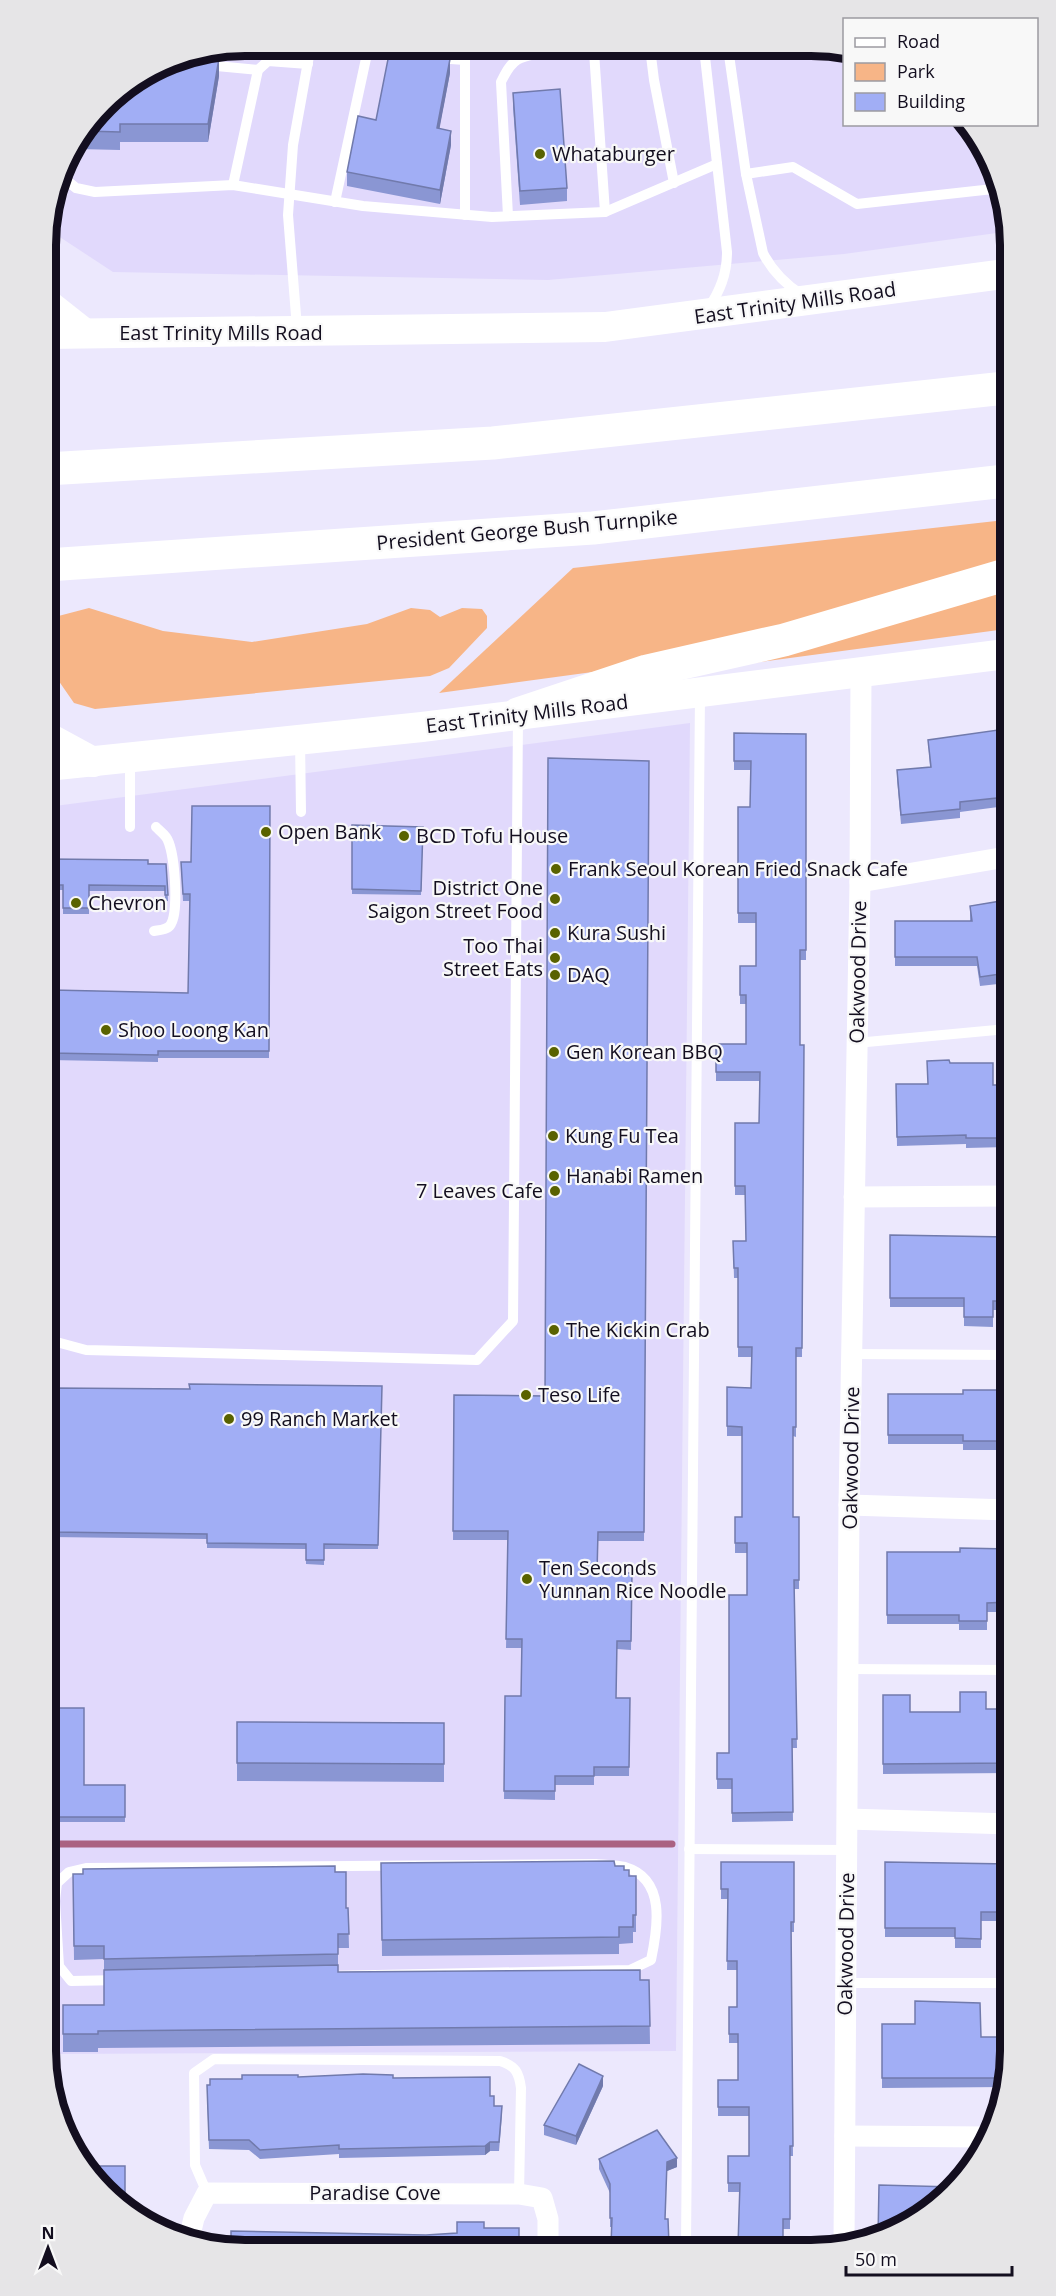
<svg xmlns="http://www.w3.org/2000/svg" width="1056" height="2296" font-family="'Open Sans',sans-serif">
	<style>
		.built { fill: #e1d9fc }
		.green { fill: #f7b587 }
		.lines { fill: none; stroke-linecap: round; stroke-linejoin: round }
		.stream { stroke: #aa6282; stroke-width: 7 }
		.lane { stroke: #fff; stroke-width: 10 }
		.street { stroke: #fff; stroke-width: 21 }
		.secondary { stroke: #fff; stroke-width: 30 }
		.highway { stroke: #fff; stroke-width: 33 }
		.wall { fill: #8a96d3 }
		.shaded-wall { fill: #717aac }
		.building { fill: #a1aef5; stroke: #717aac; stroke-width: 1.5 }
		.poi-dot { fill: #596200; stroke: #f8f8f8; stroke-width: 2 }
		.labels { text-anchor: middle; stroke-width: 4.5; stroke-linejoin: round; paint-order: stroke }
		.poi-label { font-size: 20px; fill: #130e1f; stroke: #f8f8f8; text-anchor: start }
		.street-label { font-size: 20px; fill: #130e1f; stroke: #f8f8f8 }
		.rim { fill: none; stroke: #130e1f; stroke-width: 8 }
	</style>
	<rect width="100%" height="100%" fill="#ece8fd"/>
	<g class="built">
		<polygon points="245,45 844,49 844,124 969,125 978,134 1004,193 1004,232 844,254 548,280 113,272 46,228 65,157 113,95 168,60"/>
		<polygon points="690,723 676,2051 52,2054 47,807"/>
	</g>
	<g class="green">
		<polygon points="1005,520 1005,564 768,633 600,671 439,693 573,568"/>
		<polygon points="1005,589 1006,629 722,667"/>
		<polygon points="89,608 163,631 252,642 367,624 411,608 430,610 440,617 462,608 482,609 487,616 487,628 449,668 430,676 95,709 74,703 47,664 47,619"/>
	</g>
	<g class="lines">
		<polyline class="stream" points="51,1844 672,1844"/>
		<g class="lane">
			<polyline points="650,48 654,80 674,183"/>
			<path d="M704 48 727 252C727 274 720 291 708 309"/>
			<path d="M728 48 746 174 763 253C772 271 785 284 802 295"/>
			<polyline points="594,52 605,212"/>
			<polyline points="437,58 465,60 465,215"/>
			<polyline points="206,65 258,70"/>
			<polyline points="64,163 70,151"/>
			<polyline points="746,174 793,167 857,204 1002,188"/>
			<polyline points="60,175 76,188 95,192 233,185 363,206 492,217 605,212 717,164"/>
			<polyline points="233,185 258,70 268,61 308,64"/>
			<polyline points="335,202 367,54 401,56"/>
			<path d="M508 216 501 82C505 74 509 65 517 60 541 46 620 52 651 51"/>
			<polyline points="297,328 288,215 293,145 311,45"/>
			<polyline points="300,740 301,812"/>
			<polyline points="130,759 130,827"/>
			<path d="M154 931C160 930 168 930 171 924 179 911 175 849 166 837 163 833 159 830 156 827"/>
			<polyline points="856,1043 1007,1029"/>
			<polyline points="49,1340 86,1350 477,1360 513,1321 518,717"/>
			<polyline points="853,1354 1008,1355"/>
			<polyline points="849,1669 1009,1670"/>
			<polyline points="689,1849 848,1850"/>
			<path d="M596 1864C605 1865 616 1865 625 1867 666 1879 658 1927 651 1960L630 1970 71 1981 59 1966 55 1901 57 1883 69 1872 86 1868Z"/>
			<polyline points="845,1983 1010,1983"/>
			<path d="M207 2193 195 2165 194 2073 214 2059 500 2061C516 2066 519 2073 521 2088L519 2194"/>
			<polyline points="686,2245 700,694"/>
		</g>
		<g class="street">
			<polyline points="860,882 1006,857"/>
			<polyline points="854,1197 1008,1196"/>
			<polyline points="849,1505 1009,1510"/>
			<polyline points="848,1819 1010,1824"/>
			<polyline points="845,2136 990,2137"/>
			<polyline points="189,2239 194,2218 207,2193 519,2194 542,2198 548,2219 548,2246"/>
			<polyline points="844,2244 849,1505 860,882 861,672"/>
		</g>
		<g class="secondary">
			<polyline points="46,303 84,333"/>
			<polyline points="46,334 605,327 1004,274"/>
			<polyline points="47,737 93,762"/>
			<polyline points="47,766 422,727 1006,654"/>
		</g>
		<g class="highway">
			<polyline points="46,469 493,443 1005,388"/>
			<polyline points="47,565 593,528 1005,481"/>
			<polyline points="518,714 647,671 784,640 1005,575"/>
		</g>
	</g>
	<g class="wall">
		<polygon points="450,73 439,129 451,145 440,204 347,186 347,172 376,120"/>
		<polygon points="219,76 208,142 120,142 120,150 78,149 78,140 113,95"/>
		<polygon points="513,93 567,188 567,201 520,205 513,107"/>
		<polygon points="734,733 806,734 806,960 800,960 800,1045 804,1045 802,1357 796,1357 796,1437 793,1436 793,1517 799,1517 799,1589 794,1589 797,1748 792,1748 793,1821 732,1822 732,1789 717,1789 717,1753 729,1753 747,1595 747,1553 735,1553 735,1517 742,1517 742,1436 727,1436 727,1387 751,1388 751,1357 738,1357 738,1278 734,1278 733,1241 746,1241 745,1195 735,1195 735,1123 759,1123 759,1081 716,1081 716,1044 746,1044 746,1004 740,1004 740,966 756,966 756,923 738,923 738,807 750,807 751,770 734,770"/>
		<polygon points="928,740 1000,747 1006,747 1006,806 960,812 960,818 901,824 897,779 897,770 930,767"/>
		<polygon points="649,761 644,1541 598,1541 597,1573 632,1573 631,1650 617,1649 616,1698 630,1698 629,1776 594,1776 594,1785 555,1785 555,1800 504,1799 505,1696 521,1696 522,1648 506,1648 508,1540 453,1540 454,1395 545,1396"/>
		<polygon points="270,806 269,1058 158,1058 158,1062 50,1060 52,990 188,993 190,901 183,901 181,862 191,862"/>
		<polygon points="352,825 423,827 421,895 352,894"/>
		<polygon points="48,859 166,864 168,901 165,901 165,891 89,891 89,914 63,914 63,890 48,890"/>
		<polygon points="1007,900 1007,983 980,986 977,966 895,966 895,921 970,921 970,906"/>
		<polygon points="950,1063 993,1085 1007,1085 1007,1147 966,1148 966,1144 897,1146 896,1084 928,1084"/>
		<polygon points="890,1235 1008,1237 1008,1310 993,1310 993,1327 964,1326 964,1307 890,1307"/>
		<polygon points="189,1384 382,1386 378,1549 324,1549 324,1565 306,1564 306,1549 207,1548 207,1539 51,1537 52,1388 189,1389"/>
		<polygon points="1008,1390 1008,1450 963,1450 963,1444 888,1444 888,1394 963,1394"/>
		<polygon points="1009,1549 1009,1612 987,1612 987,1630 959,1630 959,1624 887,1624 887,1552 960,1552"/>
		<polygon points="883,1695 910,1712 960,1712 986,1709 1009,1709 1010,1773 883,1774"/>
		<polygon points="51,1708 84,1785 125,1785 125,1822 51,1822"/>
		<polygon points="237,1722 444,1723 444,1782 237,1781"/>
		<polygon points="721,1862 794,1862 794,1932 791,1932 793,2156 790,2156 790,2229 783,2229 739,2192 728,2192 728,2156 749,2156 749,2116 718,2116 718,2080 738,2080 738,2043 729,2043 729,2007 737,2007 737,1970 727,1970 728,1899 721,1899"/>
		<polygon points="885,1862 1010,1864 1010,1921 981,1921 981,1948 955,1948 955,1937 885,1937"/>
		<polygon points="381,1863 615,1866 624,1870 629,1876 636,1876 636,1932 633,1932 633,1943 619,1944 619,1954 382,1956"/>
		<polygon points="335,1872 346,1908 348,1908 349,1948 338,1948 338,1972 649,1980 650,2044 98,2048 98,2052 63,2052 63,2005 104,2005 104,1959 74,1960 73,1874"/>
		<polygon points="882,2024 981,2037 1011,2065 1005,2087 882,2088"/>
		<polygon points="298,2077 393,2078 490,2096 494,2106 502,2115 499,2151 490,2151 485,2155 339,2158 339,2154 260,2159 249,2150 209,2149 207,2095 242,2079"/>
		<polygon points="603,2086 576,2145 544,2135 544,2125"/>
		<polygon points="599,2159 677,2167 667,2171 612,2227 610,2227 610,2193 599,2169"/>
	</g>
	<g class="shaded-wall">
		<polygon points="219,58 219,76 208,142 208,124"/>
		<polygon points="450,59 450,73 437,142 437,128"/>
		<polygon points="451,131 451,145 440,204 440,190"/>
		<polygon points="603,2076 603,2086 576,2145 576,2136"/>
		<polygon points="490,2142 490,2151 485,2155 485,2146"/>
		<polygon points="677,2158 677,2167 667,2171 667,2162"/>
	</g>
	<g class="building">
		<polygon points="390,49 450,59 437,128 451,131 440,190 347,172 358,116 376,120"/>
		<polygon points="178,58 219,58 208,124 120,124 120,132 85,131 113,95 168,60"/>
		<polygon points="560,89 567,188 520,191 513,93"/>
		<polygon points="998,730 1000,747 1006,747 1006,797 960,802 960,809 901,815 897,770 931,767 928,740"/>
		<polygon points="734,733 806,734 806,950 800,950 800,1045 804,1045 802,1348 796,1348 796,1427 793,1427 793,1517 799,1517 799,1580 794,1580 797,1739 792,1739 793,1812 732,1813 732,1779 717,1779 717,1753 729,1753 729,1595 747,1595 747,1543 735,1543 735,1517 742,1517 742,1427 727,1426 727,1387 751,1388 752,1347 738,1347 738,1268 734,1268 733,1241 746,1241 745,1186 735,1186 735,1123 759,1123 760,1072 716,1072 716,1044 746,1044 746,995 740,995 740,966 756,966 756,913 738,913 738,807 750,807 751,761 734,761"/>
		<polygon points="548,758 649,761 644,1532 598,1532 597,1573 632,1573 631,1641 617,1641 616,1698 630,1698 629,1767 594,1767 594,1776 555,1776 555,1791 504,1791 505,1696 521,1696 522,1639 506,1639 508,1531 453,1531 454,1395 545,1396"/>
		<polygon points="192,806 270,806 269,1051 158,1051 158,1055 50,1053 52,990 188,993 190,894 183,894 181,862 191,862"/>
		<polygon points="352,825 423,827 421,891 352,889"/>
		<polygon points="48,859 148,860 148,864 166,864 168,895 165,895 165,886 89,885 89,908 63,908 63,885 48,885"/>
		<polygon points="1007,900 1007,953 1005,953 1007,963 1007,973 980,977 977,957 895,957 895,921 972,921 970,906"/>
		<polygon points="949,1060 950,1063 993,1063 993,1085 1007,1085 1007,1138 966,1138 966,1135 897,1137 896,1084 928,1084 927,1061"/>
		<polygon points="890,1235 1008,1237 1008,1301 993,1301 993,1317 964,1317 964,1298 890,1298"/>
		<polygon points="189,1384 382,1386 378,1545 324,1544 324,1560 306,1560 306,1544 207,1543 207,1534 51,1532 52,1388 190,1389"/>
		<polygon points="963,1390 1008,1390 1008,1441 963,1441 963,1435 888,1435 888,1394 963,1394"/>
		<polygon points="960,1548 1009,1549 1009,1602 987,1603 987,1621 959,1621 959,1615 887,1615 887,1552 960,1552"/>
		<polygon points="960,1692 986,1692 986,1709 1009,1709 1010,1763 883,1764 883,1695 910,1695 910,1712 960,1712"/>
		<polygon points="51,1708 84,1708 84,1785 125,1785 125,1817 51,1817"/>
		<polygon points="237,1722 444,1723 444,1764 237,1763"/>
		<polygon points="614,1861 615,1866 624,1866 624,1870 629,1870 629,1876 636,1876 636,1915 633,1915 633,1927 619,1927 619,1937 382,1940 381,1863"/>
		<polygon points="721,1862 794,1862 794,1922 791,1922 793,2146 790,2146 790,2219 783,2219 783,2244 738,2245 740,2183 728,2183 728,2156 749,2156 749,2107 718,2107 718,2080 738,2080 738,2034 729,2034 729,2007 737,2007 737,1961 727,1961 728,1889 721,1889"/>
		<polygon points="885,1862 1010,1864 1010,1912 981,1912 981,1939 955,1938 955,1928 885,1928"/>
		<polygon points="335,1866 335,1872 346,1872 346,1908 348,1908 349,1934 338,1934 338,1954 104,1959 104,1946 74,1946 73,1874 83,1874 83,1869"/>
		<polygon points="338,1965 338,1972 640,1970 640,1980 649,1980 650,2026 98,2031 98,2034 63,2034 63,2005 104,2005 104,1970"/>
		<polygon points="915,2001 980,2003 981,2037 1010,2037 1011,2065 1008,2078 882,2078 882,2024 915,2024"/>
		<polygon points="579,2064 603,2076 576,2136 544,2125"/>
		<polygon points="363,2074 393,2075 393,2078 490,2077 490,2096 494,2096 494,2106 502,2106 499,2142 490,2142 485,2146 339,2149 339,2145 260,2150 249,2140 209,2140 207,2085 210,2085 210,2079 242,2079 242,2075 298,2075 298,2077"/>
		<polygon points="657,2130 677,2158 667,2162 665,2219 668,2219 669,2245 611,2245 612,2218 610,2218 610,2184 599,2159"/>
		<polygon points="84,2166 125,2166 125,2207 113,2201"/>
		<polygon points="954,2175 967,2176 923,2217 878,2237 879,2185 954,2187"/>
		<polygon points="457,2222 484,2222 484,2228 519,2228 519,2246 231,2247 231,2231 426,2235 457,2233"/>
	</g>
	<g class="poi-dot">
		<circle cx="540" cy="154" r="6"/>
		<circle cx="266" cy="832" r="6"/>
		<circle cx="404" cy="836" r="6"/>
		<circle cx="556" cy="869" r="6"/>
		<circle cx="555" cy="899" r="6"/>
		<circle cx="76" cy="903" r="6"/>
		<circle cx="555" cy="933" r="6"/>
		<circle cx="555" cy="958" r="6"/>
		<circle cx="555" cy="975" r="6"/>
		<circle cx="106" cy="1030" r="6"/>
		<circle cx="554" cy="1052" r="6"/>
		<circle cx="553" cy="1136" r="6"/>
		<circle cx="554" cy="1176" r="6"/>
		<circle cx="555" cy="1191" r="6"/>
		<circle cx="554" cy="1330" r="6"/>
		<circle cx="526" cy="1395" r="6"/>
		<circle cx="229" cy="1419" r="6"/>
		<circle cx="527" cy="1579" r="6"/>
	</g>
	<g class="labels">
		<g class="poi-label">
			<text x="552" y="161">Whataburger</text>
			<text x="278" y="839">Open Bank</text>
			<text x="416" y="843">BCD Tofu House</text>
			<text x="568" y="876">Frank Seoul Korean Fried Snack Cafe</text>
			<text x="543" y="895" text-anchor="end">District One<tspan x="543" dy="23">Saigon Street Food</tspan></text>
			<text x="88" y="910">Chevron</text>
			<text x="567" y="940">Kura Sushi</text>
			<text x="543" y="953" text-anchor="end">Too Thai<tspan x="543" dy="23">Street Eats</tspan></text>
			<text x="567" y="982">DAQ</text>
			<text x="118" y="1037">Shoo Loong Kan</text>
			<text x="566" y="1059">Gen Korean BBQ</text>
			<text x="565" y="1143">Kung Fu Tea</text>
			<text x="566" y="1183">Hanabi Ramen</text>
			<text x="543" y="1198" text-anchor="end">7 Leaves Cafe</text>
			<text x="566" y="1337">The Kickin Crab</text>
			<text x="538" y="1402">Teso Life</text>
			<text x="241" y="1426">99 Ranch Market</text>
			<text x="539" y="1575">Ten Seconds<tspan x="539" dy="23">Yunnan Rice Noodle</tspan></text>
		</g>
		<g class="street-label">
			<text transform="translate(795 303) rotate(-8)" y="7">East Trinity Mills Road</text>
			<text x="221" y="340">East Trinity Mills Road</text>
			<text transform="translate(527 530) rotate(-5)" y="7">President George Bush Turnpike</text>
			<text transform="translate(527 714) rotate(-7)" y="7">East Trinity Mills Road</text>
			<text transform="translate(858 972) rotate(-89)" y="7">Oakwood Drive</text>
			<text transform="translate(851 1458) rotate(-89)" y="7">Oakwood Drive</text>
			<text transform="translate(846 1944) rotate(-89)" y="7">Oakwood Drive</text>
			<text x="375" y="2200">Paradise Cove</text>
		</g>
	</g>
	<path d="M0 0H1056V2296H0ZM245 56H811A189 189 0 0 1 1000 245V2051A189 189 0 0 1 811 2240H245A189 189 0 0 1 56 2051V245A189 189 0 0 1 245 56Z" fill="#e6e5e7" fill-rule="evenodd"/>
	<path class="rim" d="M245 56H811A189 189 0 0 1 1000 245V2051A189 189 0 0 1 811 2240H245A189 189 0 0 1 56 2051V245A189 189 0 0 1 245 56Z"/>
	<rect x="843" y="18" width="195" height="108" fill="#f8f8f8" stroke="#9c9aa1" stroke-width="1.5"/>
	<rect x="855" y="38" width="30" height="9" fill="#ffffff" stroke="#9c9aa1" stroke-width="1.5"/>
	<text x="897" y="48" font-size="18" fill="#130e1f">Road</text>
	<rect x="855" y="63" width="30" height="18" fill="#f7b587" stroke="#9c9aa1" stroke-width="1.5"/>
	<text x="897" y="78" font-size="18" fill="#130e1f">Park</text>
	<rect x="855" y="93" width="30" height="18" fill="#a1aef5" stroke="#9c9aa1" stroke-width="1.5"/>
	<text x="897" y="108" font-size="18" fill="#130e1f">Building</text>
	<g transform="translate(48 2248)" stroke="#f8f8f8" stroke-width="4.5" paint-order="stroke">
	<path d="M0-4.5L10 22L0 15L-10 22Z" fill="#130e1f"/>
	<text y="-9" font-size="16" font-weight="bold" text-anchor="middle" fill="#130e1f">N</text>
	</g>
	<path d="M846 2266v9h166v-9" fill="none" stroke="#130e1f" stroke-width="3"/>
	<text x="855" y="2266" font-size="18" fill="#130e1f" stroke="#f8f8f8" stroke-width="4.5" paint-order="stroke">50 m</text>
</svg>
